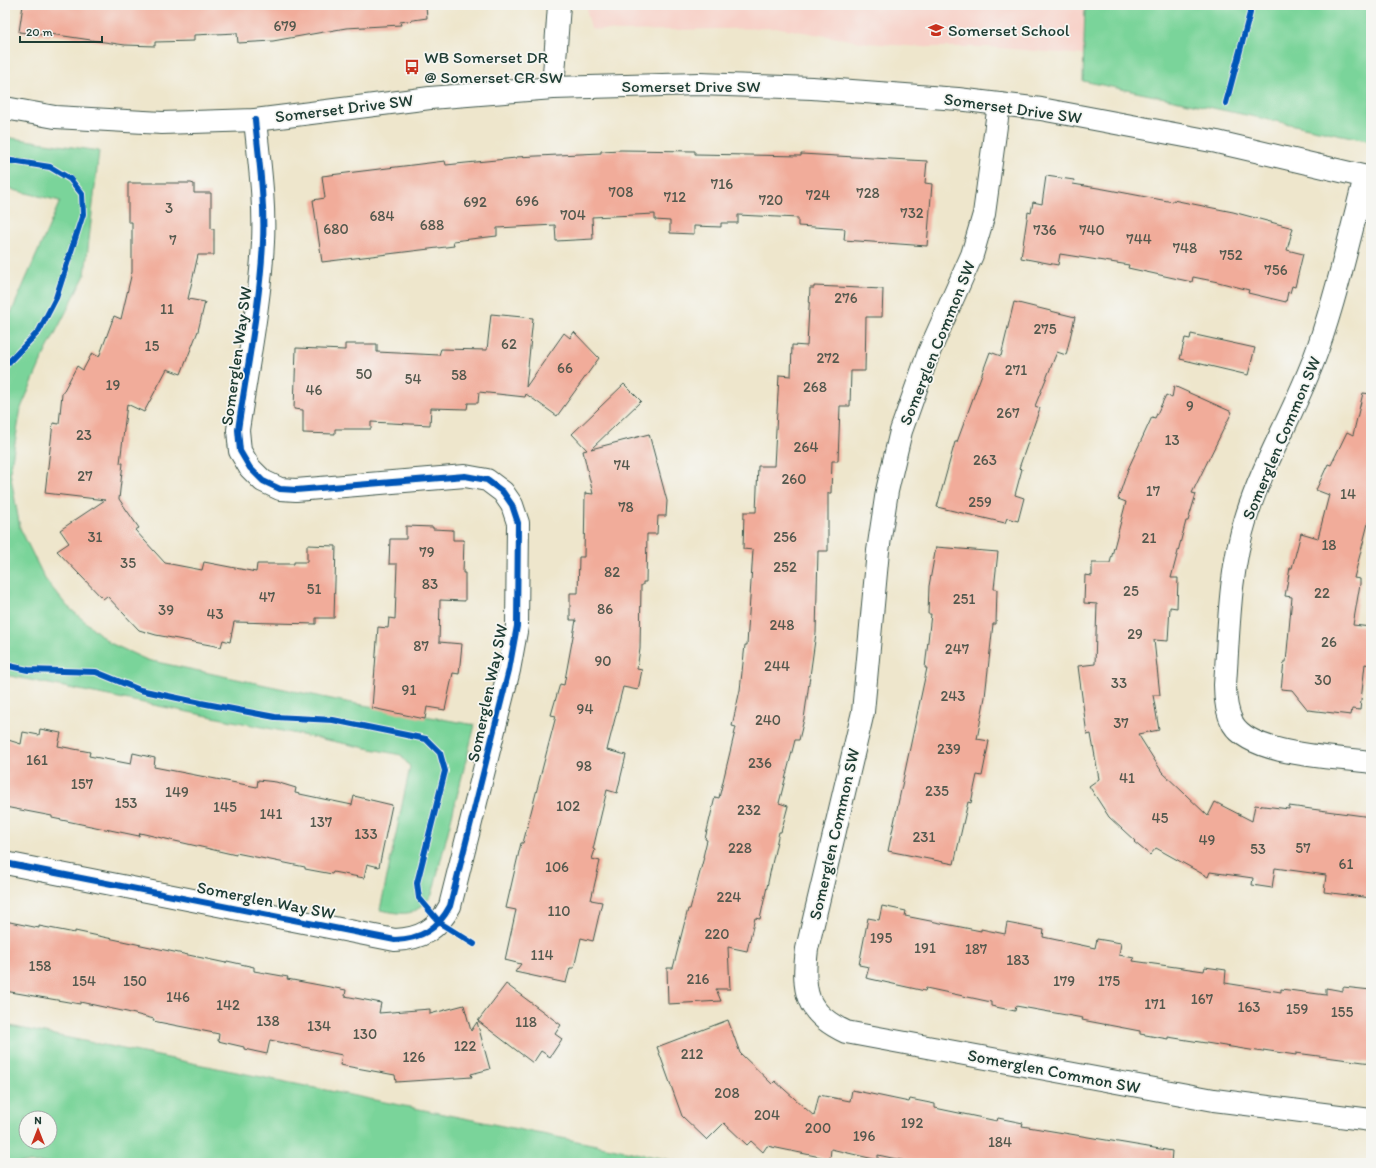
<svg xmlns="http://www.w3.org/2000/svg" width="1376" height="1168" font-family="Itim,sans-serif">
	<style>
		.built { fill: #f7d1c8 }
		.green { fill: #7ad49a; stroke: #4c8867; fill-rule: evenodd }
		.building { fill: #f1ac9a }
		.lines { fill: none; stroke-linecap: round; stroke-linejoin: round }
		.minor-casing { stroke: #3e564b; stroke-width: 24 }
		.minor { stroke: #fff; stroke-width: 22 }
		.cycleway-casing { stroke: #f6f6f2; stroke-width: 8 }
		.cycleway { stroke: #0057b8; stroke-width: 6 }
		.labels { text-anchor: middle; stroke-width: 3.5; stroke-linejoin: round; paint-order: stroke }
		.number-label { font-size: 15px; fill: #54594e }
		.poi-label { font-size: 17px; fill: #1f3d34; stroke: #f6f6f2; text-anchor: start }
		.street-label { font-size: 17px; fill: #1f3d34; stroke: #f6f6f2 }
	</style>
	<rect width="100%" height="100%" fill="#f6f6f2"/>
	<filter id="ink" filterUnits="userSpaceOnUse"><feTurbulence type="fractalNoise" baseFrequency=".025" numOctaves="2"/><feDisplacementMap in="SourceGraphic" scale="8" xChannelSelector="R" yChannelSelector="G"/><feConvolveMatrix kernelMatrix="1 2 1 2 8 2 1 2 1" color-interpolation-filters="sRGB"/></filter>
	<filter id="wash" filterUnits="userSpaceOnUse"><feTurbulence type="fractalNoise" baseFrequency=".012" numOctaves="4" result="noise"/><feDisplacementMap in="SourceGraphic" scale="16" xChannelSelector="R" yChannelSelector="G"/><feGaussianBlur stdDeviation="0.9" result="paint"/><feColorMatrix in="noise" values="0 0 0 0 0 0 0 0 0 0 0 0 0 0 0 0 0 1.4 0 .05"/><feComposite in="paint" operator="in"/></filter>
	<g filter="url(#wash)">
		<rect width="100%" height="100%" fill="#eee6cc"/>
		<polygon class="built" points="588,5 1085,5 1084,55 987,47 922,47 867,43 780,28 620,31 591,29 587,12"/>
		<g class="green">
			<polygon points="1085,5 1371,5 1371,141 1083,81"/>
			<path d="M5 137 99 151 85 275 44 355 21 408 10 472 20 528 45 579 67 606 110 643 147 660 341 701 475 725 432 895C414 917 407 915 380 910L410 767 401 755 5 675V320L12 311 60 201 5 188Z"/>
			<path d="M5 1025 685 1163H5ZM26 1118H50V1142H26Z"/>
		</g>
		<g id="blocks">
			<g class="building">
				<polygon points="23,5 426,5 427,18 400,22 401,25 346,28 273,41 238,43 237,33 194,35 194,41 155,42 155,46 125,45 50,34 50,36 19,32"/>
				<polygon points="621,150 695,151 695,154 801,156 801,154 927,161 925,183 932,184 927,246 844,240 845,229 798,226 798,218 738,215 738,223 721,223 721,227 694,226 694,234 670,233 670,221 655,220 655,214 592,217 593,239 556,241 555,225 497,228 497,236 453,241 454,246 322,262 313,200 325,198 322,176 445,161 446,165 516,158 516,157 601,153 601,151"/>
				<polygon points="1046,176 1074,180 1073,184 1104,189 1173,202 1173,200 1233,212 1293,228 1287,250 1303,254 1295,287 1292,286 1290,293 1288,292 1286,302 1248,293 1249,290 1218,282 1193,277 1192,282 1128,268 1129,265 1060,254 1058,265 1021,258 1028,212 1031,213 1033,202 1042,204"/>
				<polygon points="128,183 191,183 194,184 194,193 211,193 211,229 214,229 214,255 198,255 188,299 205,302 198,331 181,374 167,369 144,412 127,404 120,463 123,463 119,499 139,528 135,530 165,563 202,570 204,562 256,572 257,564 294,564 294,562 307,562 307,545 336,546 334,618 316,618 316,624 234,622 230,642 223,640 221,647 156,635 139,630 107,596 103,599 57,551 69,543 60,530 105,500 45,493 53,423 59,424 62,394 77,366 83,370 92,353 99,357 114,316 121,319 132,272 132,222 128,222"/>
				<polygon points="814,286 883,289 882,317 866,317 865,371 851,371 850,406 840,406 838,461 832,461 831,493 828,493 828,551 818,551 816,633 804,719 799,740 795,740 779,803 788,806 781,832 779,832 760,919 755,918 747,951 728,947 730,989 716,989 721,1001 668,1004 667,968 673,968 688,909 690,909 704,857 703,857 707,840 705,839 715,797 719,798 736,727 732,726 740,690 745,645 747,645 753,550 743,549 744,512 756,512 758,466 774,466 779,375 791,376 792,345 807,346 810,288 814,288"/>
				<polygon points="1014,302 1075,317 1066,355 1057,352 1035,406 1040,408 1019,468 1022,469 1015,495 1024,498 1018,521 1007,518 1005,523 937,507 955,442 957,442 990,352 1001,356"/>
				<polygon points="491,314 533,318 526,387 564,333 570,338 574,332 599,358 557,416 526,394 525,397 479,392 478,403 468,403 467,409 431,408 430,425 371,422 371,429 335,429 335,434 303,433 303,410 294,409 296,348 345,350 345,344 377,344 377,352 439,355 441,349 487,350"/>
				<polygon points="1191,334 1255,348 1248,375 1180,359 1185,338 1190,339"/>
				<polygon points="624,384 641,401 591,449 649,434 667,501 666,516 658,516 657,534 647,534 646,582 643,582 643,585 641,585 640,649 637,669 642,670 638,690 623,687 607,750 626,755 617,793 607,790 593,849 595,850 592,859 600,861 591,900 602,902 593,941 581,938 574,968 570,968 566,983 515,972 521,964 505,960 516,910 506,908 521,843 523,843 556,716 551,715 560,684 564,685 576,620 570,620 570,593 578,593 579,557 584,557 585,493 593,494 583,451 587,450 572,434"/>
				<polygon points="1174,386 1232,412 1192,493 1196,494 1188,521 1186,521 1171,578 1178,578 1177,608 1170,607 1168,641 1154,640 1160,695 1153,695 1159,730 1138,734 1162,772 1208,816 1215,802 1252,821 1255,805 1289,809 1289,806 1371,817 1371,898 1324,892 1326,875 1275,868 1272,888 1252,885 1253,878 1210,872 1208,877 1156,848 1150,855 1134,842 1135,841 1109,817 1089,786 1099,779 1091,734 1087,735 1078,666 1095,664 1097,604 1084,603 1085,575 1092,576 1092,563 1110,563 1126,502 1118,499 1128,469 1152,417 1155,418 1166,395 1172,398"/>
				<polygon points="1363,393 1371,394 1371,512 1354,578 1360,579 1360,584 1353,625 1371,627 1371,652 1370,665 1365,664 1360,710 1352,709 1351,715 1308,710 1292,690 1281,689 1284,662 1286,662 1292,597 1285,596 1290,568 1292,568 1301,533 1318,538 1329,495 1316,490 1328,464 1331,465 1347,432 1353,435"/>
				<polygon points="406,526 433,527 433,529 453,530 453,540 464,540 463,573 465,573 465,601 440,600 439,642 462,644 459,674 453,673 445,710 427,707 425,719 372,708 378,627 388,628 389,618 395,619 397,564 389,564 390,539 406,539"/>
				<polygon points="936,547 998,552 994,589 997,589 996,624 993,624 985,697 977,739 989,741 982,776 977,775 971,803 968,802 954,864 888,851 927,668 925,668 931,614 928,614 929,586"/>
				<polygon points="40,729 61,733 58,746 90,752 89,756 131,764 133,753 155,758 154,767 257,787 258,780 276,782 296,788 295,793 352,805 354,796 392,805 379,867 367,864 364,878 333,872 332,874 305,869 305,867 236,853 236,855 140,833 139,836 52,818 52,816 5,807 5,739 21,744 23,732 39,735"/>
				<polygon points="882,906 906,911 905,916 981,931 981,929 1005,934 1007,923 1044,930 1043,937 1095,948 1097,939 1121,943 1119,955 1134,958 1133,961 1204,971 1205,967 1226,970 1225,983 1281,992 1281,989 1326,995 1326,988 1343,991 1343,987 1371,990 1371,1063 1296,1053 1296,1055 1263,1050 1263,1052 1168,1037 1168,1039 1140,1034 1140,1031 1082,1020 1083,1018 1016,1006 1015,1011 991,1006 991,1002 926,988 925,991 866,978 869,967 859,965 868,918 879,920"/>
				<polygon points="5,921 39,928 39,926 75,933 75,931 226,963 227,961 254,967 254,971 288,977 287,979 346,990 345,996 381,1003 379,1013 430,1009 430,1014 464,1005 471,1031 477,1022 490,1069 471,1074 472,1077 396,1082 395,1075 340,1065 342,1055 270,1040 267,1054 244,1049 244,1047 218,1041 219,1034 153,1021 154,1019 127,1012 80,1002 80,1004 5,991"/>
				<polygon points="506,984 561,1025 555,1034 562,1039 550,1057 541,1051 533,1063 478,1021"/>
				<polygon points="728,1020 740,1053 772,1084 775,1081 814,1116 819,1095 850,1101 852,1090 909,1102 910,1099 935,1104 935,1108 997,1121 998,1118 1023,1123 1022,1126 1172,1151 1171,1163 915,1163 878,1155 878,1160 831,1149 830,1159 767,1146 763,1152 751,1141 747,1145 724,1123 707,1140 682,1116 657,1047"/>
			</g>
		</g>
	</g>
	<g filter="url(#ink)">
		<use href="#blocks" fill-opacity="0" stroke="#3e564b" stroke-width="1"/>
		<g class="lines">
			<defs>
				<g id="minor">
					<polyline points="553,88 559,5"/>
					<path d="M999 104 984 214 972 255 929 352 901 431 887 491 878 551 863 712 807 949C802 991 805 1013 846 1032L1214 1100 1371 1120"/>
					<polyline points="5,108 55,117 162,123 255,120 430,98 553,88 699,84 812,88 958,99 1041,109 1217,142 1371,178"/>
					<path d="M1365 177C1350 235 1337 294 1317 351 1297 408 1264 460 1246 518 1229 572 1229 629 1225 685 1225 697 1227 713 1233 724 1252 756 1336 757 1371 762"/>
					<path d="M5 863 395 940C421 939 438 929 450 906L509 670 517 626 518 523 512 505 503 492 487 480 465 476 296 490 280 489 263 481 250 468 240 451 238 430C247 367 260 305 263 242 265 201 259 160 255 120"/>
				</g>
			</defs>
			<use href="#minor" class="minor-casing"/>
			<use href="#minor" class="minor"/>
			<defs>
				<g id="cycleway">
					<polyline points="1226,103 1250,13 1250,5"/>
					<polyline points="5,160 50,167 70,179 82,194 83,214 56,298 39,331 5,366"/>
					<polyline points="5,665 28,670 96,672 140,690 201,703 275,717 333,720 426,739 440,753 445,771 417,883 419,898 440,923 474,944"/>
					<path d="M5 863 395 940C421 939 438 929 450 906L509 670 517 626 518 523 512 505 503 492 487 480 465 476 296 490 280 489 263 481 250 468 240 451 238 430C247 367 260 305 263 242 265 201 259 160 255 120"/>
				</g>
			</defs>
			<use href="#cycleway" class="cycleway-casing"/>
			<use href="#cycleway" class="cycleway"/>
		</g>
	</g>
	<defs>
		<symbol id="school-bare" viewBox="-9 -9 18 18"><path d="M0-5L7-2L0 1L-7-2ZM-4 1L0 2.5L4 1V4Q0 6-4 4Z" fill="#c8321e" stroke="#f6f6f2" stroke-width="2.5" paint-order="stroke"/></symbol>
		<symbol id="bus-bare" viewBox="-9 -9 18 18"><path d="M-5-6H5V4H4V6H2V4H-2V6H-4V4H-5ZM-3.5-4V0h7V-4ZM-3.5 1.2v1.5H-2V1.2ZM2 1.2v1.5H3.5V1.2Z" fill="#c8321e" stroke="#f6f6f2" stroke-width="2.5" paint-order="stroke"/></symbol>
	</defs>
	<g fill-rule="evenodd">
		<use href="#school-bare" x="925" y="19" width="22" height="22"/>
		<use href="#bus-bare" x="401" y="56" width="22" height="22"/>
	</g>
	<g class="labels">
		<g class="number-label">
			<text x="285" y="31">679</text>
			<text x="722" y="189">716</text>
			<text x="621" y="197">708</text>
			<text x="868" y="198">728</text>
			<text x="818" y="200">724</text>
			<text x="675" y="202">712</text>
			<text x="771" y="205">720</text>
			<text x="527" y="206">696</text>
			<text x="475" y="207">692</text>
			<text x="169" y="213">3</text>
			<text x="912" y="218">732</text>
			<text x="573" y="220">704</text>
			<text x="382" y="221">684</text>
			<text x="432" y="230">688</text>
			<text x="336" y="234">680</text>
			<text x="1045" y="235">736</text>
			<text x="1092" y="235">740</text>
			<text x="1139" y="244">744</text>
			<text x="173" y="245">7</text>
			<text x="1185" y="253">748</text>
			<text x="1231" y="260">752</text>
			<text x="1276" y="275">756</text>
			<text x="846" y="303">276</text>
			<text x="167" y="314">11</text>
			<text x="1045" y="334">275</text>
			<text x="509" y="349">62</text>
			<text x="152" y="351">15</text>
			<text x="828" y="363">272</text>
			<text x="565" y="373">66</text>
			<text x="1016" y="375">271</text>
			<text x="364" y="379">50</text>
			<text x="459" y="380">58</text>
			<text x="413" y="384">54</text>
			<text x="113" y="390">19</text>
			<text x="815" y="392">268</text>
			<text x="314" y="395">46</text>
			<text x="1190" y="411">9</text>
			<text x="1008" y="418">267</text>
			<text x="84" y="440">23</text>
			<text x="1172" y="445">13</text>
			<text x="806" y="452">264</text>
			<text x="985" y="465">263</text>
			<text x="622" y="470">74</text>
			<text x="85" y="481">27</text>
			<text x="794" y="484">260</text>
			<text x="1153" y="496">17</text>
			<text x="1348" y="499">14</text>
			<text x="980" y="507">259</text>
			<text x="626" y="512">78</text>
			<text x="95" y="542">31</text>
			<text x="785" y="542">256</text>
			<text x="1149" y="543">21</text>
			<text x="1329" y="550">18</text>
			<text x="427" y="557">79</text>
			<text x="128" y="568">35</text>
			<text x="785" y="572">252</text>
			<text x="612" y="577">82</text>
			<text x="430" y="589">83</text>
			<text x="314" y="594">51</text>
			<text x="1131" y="596">25</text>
			<text x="1322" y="598">22</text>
			<text x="267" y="602">47</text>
			<text x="964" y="604">251</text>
			<text x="605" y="614">86</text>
			<text x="166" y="615">39</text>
			<text x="215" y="619">43</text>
			<text x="782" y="630">248</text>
			<text x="1135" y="639">29</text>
			<text x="1329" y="647">26</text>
			<text x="421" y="651">87</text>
			<text x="957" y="654">247</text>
			<text x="603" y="666">90</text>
			<text x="777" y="671">244</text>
			<text x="1323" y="685">30</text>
			<text x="1119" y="688">33</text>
			<text x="409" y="695">91</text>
			<text x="953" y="701">243</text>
			<text x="585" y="714">94</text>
			<text x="768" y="725">240</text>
			<text x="1121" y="728">37</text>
			<text x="949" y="754">239</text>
			<text x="37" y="765">161</text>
			<text x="760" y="768">236</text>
			<text x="584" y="771">98</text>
			<text x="1127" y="783">41</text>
			<text x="82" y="789">157</text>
			<text x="937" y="796">235</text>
			<text x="177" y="797">149</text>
			<text x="126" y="808">153</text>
			<text x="568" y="811">102</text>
			<text x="225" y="812">145</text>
			<text x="749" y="815">232</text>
			<text x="271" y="819">141</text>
			<text x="1160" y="823">45</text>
			<text x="321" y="827">137</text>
			<text x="366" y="839">133</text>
			<text x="924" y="842">231</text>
			<text x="1207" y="845">49</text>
			<text x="740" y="853">228</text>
			<text x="1303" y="853">57</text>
			<text x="1258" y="854">53</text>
			<text x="1346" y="869">61</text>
			<text x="557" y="872">106</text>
			<text x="729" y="902">224</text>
			<text x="559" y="916">110</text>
			<text x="717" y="939">220</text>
			<text x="881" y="943">195</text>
			<text x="925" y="953">191</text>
			<text x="976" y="954">187</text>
			<text x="542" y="960">114</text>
			<text x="1018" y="965">183</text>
			<text x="40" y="971">158</text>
			<text x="698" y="984">216</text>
			<text x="84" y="986">154</text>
			<text x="135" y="986">150</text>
			<text x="1064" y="986">179</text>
			<text x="1109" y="986">175</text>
			<text x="178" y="1002">146</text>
			<text x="1202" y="1004">167</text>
			<text x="1155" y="1009">171</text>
			<text x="228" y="1010">142</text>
			<text x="1249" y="1012">163</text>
			<text x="1297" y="1014">159</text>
			<text x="1342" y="1017">155</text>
			<text x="268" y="1026">138</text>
			<text x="526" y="1027">118</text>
			<text x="319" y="1031">134</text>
			<text x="365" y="1039">130</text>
			<text x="465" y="1051">122</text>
			<text x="692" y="1059">212</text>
			<text x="414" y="1062">126</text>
			<text x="727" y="1098">208</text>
			<text x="767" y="1120">204</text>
			<text x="912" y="1128">192</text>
			<text x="818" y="1133">200</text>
			<text x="864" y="1141">196</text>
			<text x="1000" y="1147">184</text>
		</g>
		<g class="poi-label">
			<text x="948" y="36">Somerset School</text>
			<text x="424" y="63">WB Somerset DR<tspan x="424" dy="20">@ Somerset CR SW</tspan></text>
		</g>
		<g class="street-label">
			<text x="691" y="92">Somerset Drive SW</text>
			<text transform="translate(344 108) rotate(-7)" y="6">Somerset Drive SW</text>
			<text transform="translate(1013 108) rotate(8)" y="6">Somerset Drive SW</text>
			<text transform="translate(937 343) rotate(-68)" y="6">Somerglen Common SW</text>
			<text transform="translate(236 356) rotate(-82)" y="6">Somerglen Way SW</text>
			<text transform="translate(1281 438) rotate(-67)" y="6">Somerglen Common SW</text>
			<text transform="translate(487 693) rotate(-78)" y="6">Somerglen Way SW</text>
			<text transform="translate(834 834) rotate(-77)" y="6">Somerglen Common SW</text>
			<text transform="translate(266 900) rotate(11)" y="6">Somerglen Way SW</text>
			<text transform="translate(1054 1071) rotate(11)" y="6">Somerglen Common SW</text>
		</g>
	</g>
	<rect width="1376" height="1168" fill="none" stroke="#f6f6f2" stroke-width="20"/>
	<g transform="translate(38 1130)"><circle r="19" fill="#f6f6f2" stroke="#a0aca6"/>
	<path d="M0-3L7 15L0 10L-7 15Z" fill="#c8321e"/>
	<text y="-6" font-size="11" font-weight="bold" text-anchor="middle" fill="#1f3d34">N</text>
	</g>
	<path d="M20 36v6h82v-6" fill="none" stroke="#1f3d34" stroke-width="2"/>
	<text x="26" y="36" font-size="12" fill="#1f3d34" stroke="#f6f6f2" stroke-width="3" paint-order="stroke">20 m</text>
</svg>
